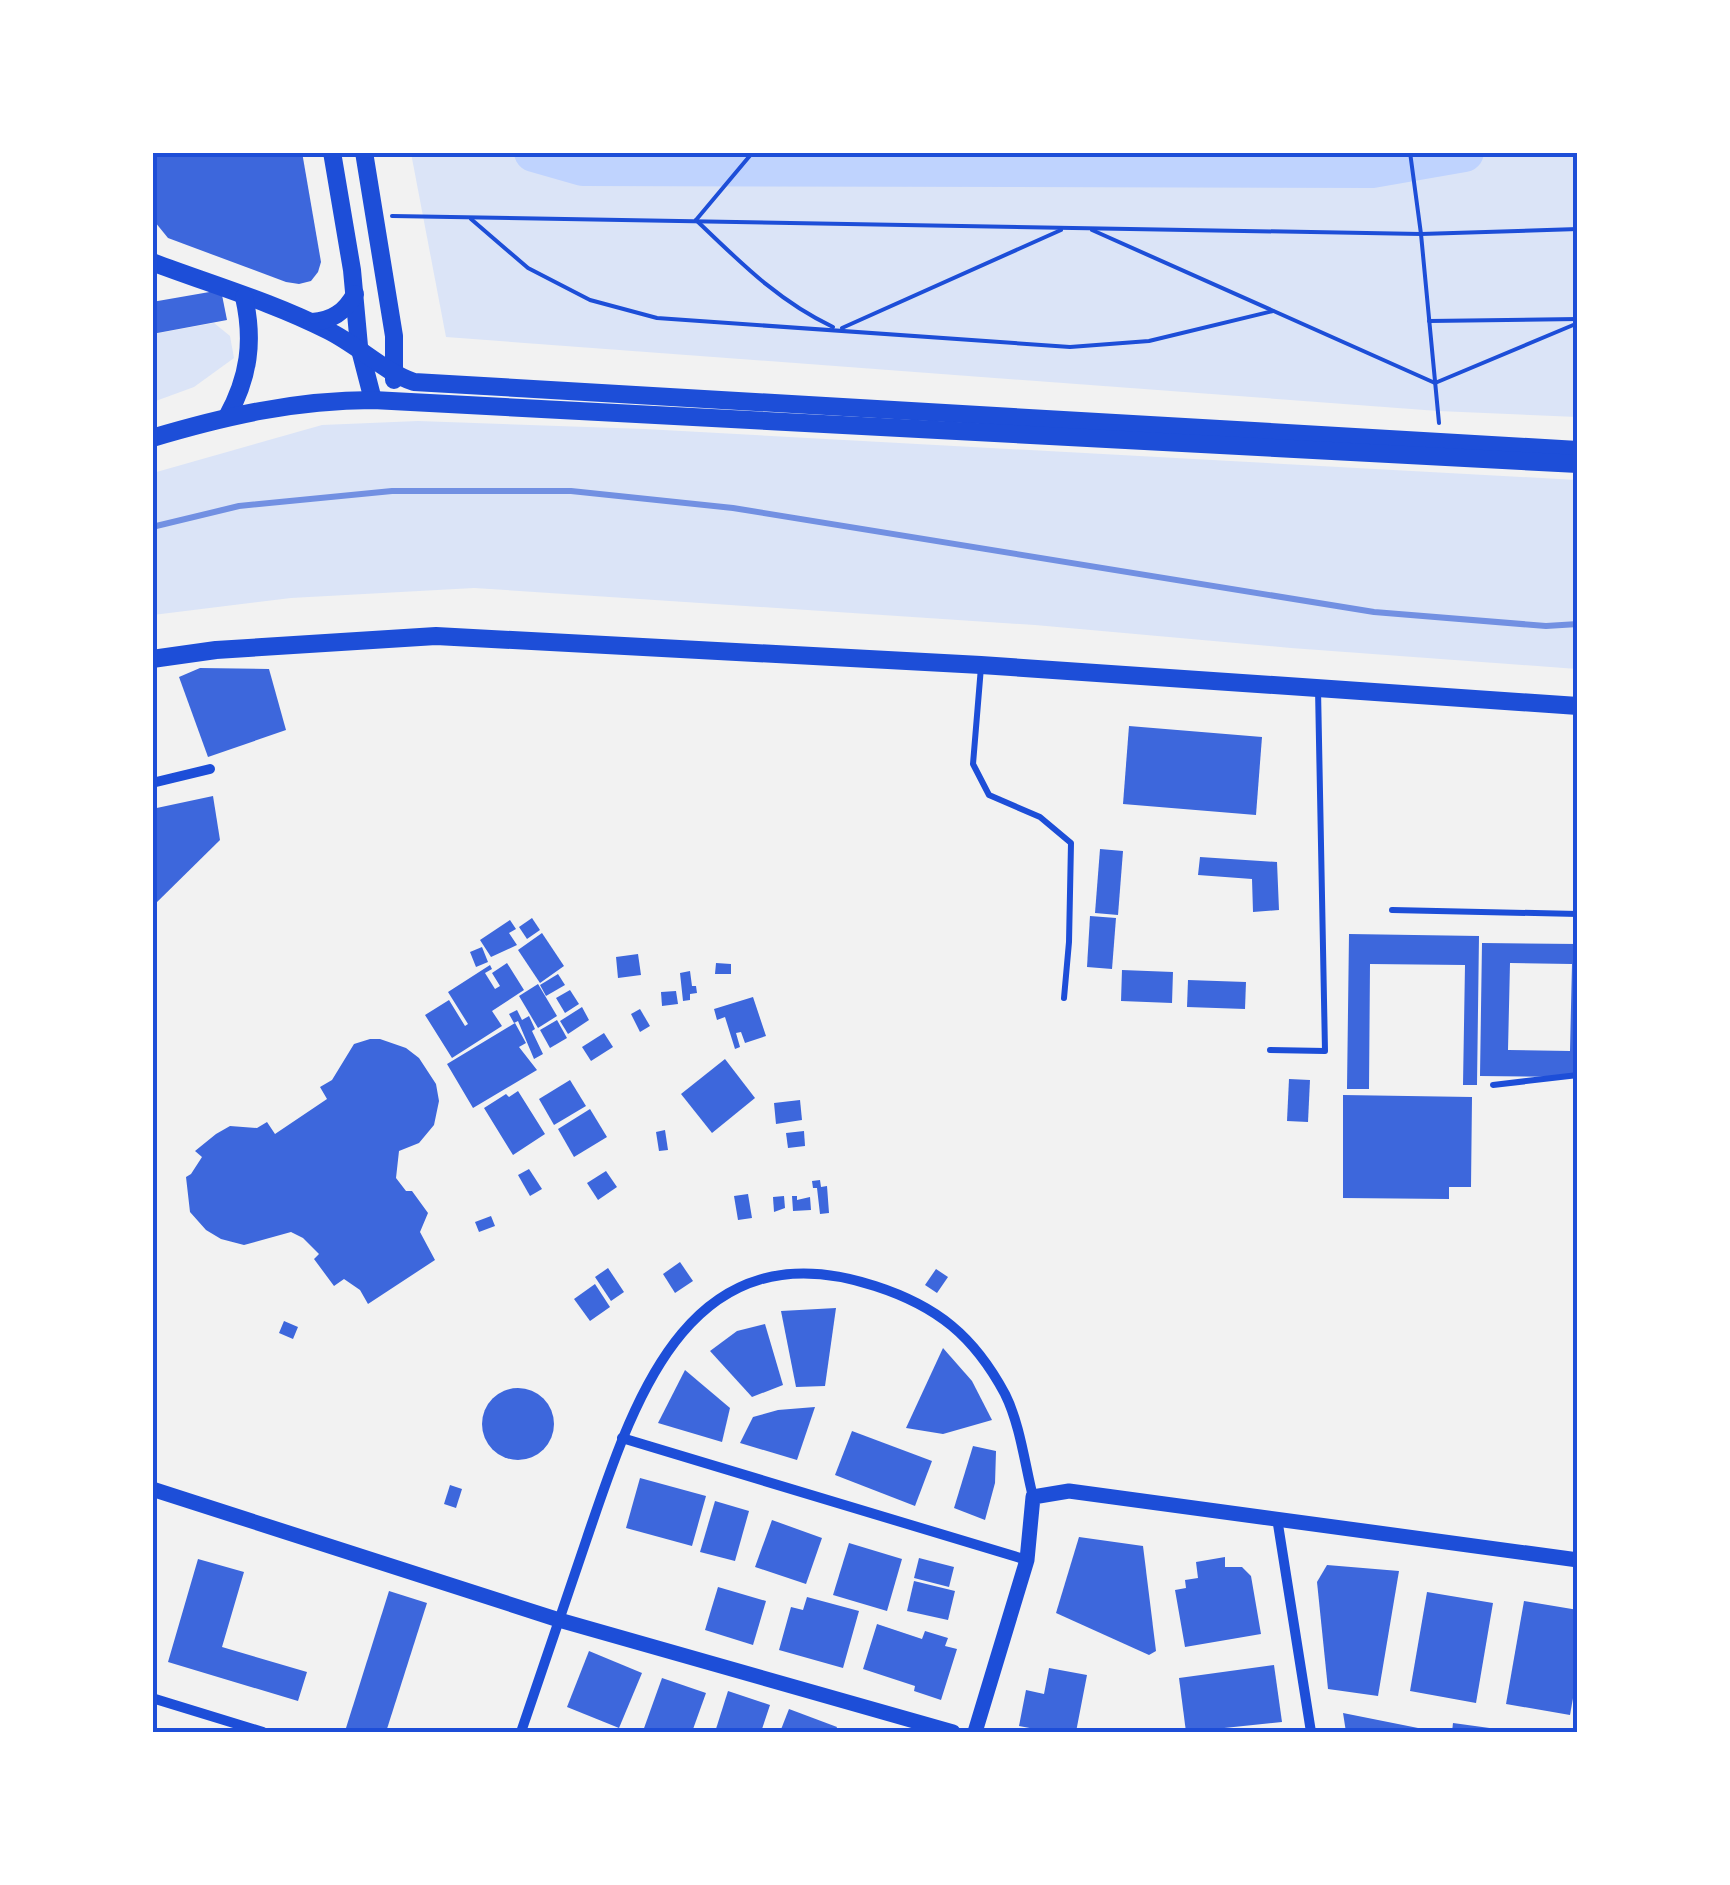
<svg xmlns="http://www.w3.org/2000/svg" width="1730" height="1885" font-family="'PT Sans',sans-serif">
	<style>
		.green { fill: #dbe4f7 }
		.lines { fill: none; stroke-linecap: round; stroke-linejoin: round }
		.river { stroke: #bfd3fe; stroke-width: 40 }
		.building { fill: #3d67dc; fill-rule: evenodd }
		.path { stroke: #1d4ed8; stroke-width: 4 }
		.service { stroke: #1d4ed8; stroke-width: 6 }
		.minor { stroke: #1d4ed8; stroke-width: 10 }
		.tertiary { stroke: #1d4ed8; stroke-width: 15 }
		.secondary { stroke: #1d4ed8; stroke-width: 18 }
		.rail { stroke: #7290e2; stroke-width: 6 }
		.neatline { fill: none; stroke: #1d4ed8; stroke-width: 4 }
	</style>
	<rect width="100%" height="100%" fill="#f2f2f2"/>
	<g class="green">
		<polygon points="411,153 1577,153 1577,417 1438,411 446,337"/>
		<polygon points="214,323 230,336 234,358 194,387 153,402 153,334"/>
		<polygon points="418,421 645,429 1577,480 1577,669 1291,648 1035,625 474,588 291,598 153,615 153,473 322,425"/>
	</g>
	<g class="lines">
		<polyline class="river" points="534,152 583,166 1372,168 1464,152"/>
	</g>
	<g class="building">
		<polygon points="152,152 302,152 321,262 318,272 311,281 299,284 286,282 168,238 155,222 152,212"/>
		<polygon points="221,290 227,320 152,334 152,302"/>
		<polygon points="200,668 269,669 286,730 208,757 179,677"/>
		<polygon points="1129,726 1262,737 1256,815 1123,804"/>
		<polygon points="213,796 220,840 152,907 152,809"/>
		<polygon points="1100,849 1123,851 1118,915 1095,913"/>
		<polygon points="1200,857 1277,862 1279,910 1253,912 1252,879 1198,875"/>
		<polygon points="1090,916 1116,918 1112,969 1087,967"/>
		<polygon points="532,918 540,930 527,939 519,927"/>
		<polygon points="510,920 516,929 509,933 517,945 491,957 480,940"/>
		<polygon points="542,933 564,966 540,983 518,950"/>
		<polygon points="1349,934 1479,936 1477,1085 1463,1085 1465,965 1370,964 1369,1089 1347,1089"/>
		<path d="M1482 943 1578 944V1077L1480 1076ZM1510 963 1572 964 1570 1051 1508 1050Z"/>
		<polygon points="482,947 488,962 476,967 470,952"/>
		<polygon points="638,954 641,975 618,978 616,957"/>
		<polygon points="507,963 524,990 492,1011 502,1026 452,1058 425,1015 449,1000 465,1026 468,1024 448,992 490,965 492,969 485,973 495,989 500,986 492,973"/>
		<polygon points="716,963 731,964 731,974 715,974"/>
		<polygon points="1122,970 1173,972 1172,1003 1121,1001"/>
		<polygon points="690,971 692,986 696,986 697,993 690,994 690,1000 683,1001 680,973"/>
		<polygon points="558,974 565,985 546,996 540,985"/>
		<polygon points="1188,980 1246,982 1245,1009 1187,1007"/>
		<polygon points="538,984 557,1016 538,1028 519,996"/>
		<polygon points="570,990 579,1004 565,1013 556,998"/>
		<polygon points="676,991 678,1004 662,1006 661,992"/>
		<polygon points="753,997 766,1036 745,1043 741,1032 736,1033 740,1047 735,1049 725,1017 717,1020 714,1009"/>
		<polygon points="582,1007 589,1020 568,1034 560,1021"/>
		<polygon points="640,1009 650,1026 640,1032 631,1014"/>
		<polygon points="517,1010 522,1020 529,1016 535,1029 532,1031 543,1054 534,1059 518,1021 514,1023 509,1014"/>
		<polygon points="557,1020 567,1038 550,1048 540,1030"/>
		<polygon points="515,1023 526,1043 519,1047 537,1070 473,1108 447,1064"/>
		<polygon points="604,1033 613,1047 591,1061 582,1047"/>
		<polygon points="370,1039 380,1039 406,1048 419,1058 436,1084 439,1101 434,1125 419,1143 399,1151 396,1178 406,1191 412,1191 428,1213 420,1232 435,1260 368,1304 360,1290 344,1279 334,1286 314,1259 319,1254 303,1238 291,1232 244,1245 221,1239 206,1230 190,1212 186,1177 191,1174 202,1157 195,1151 216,1134 230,1126 257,1128 267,1122 275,1134 327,1099 320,1087 332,1080 354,1044"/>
		<polygon points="725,1059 755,1098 712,1133 681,1094"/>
		<polygon points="1289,1079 1310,1080 1308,1122 1287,1121"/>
		<polygon points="570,1080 586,1106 554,1125 539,1099"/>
		<polygon points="518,1091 545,1134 513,1155 484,1108 506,1094 509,1097"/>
		<polygon points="1343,1095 1472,1097 1471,1187 1449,1187 1449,1199 1343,1198"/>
		<polygon points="800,1100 802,1120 776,1124 774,1103"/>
		<polygon points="590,1109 607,1137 574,1157 558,1129"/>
		<polygon points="665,1130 668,1150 659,1151 656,1132"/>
		<polygon points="804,1131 805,1146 788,1148 786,1133"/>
		<polygon points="529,1169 542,1189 530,1196 518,1175"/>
		<polygon points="606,1171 617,1187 598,1200 587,1183"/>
		<polygon points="820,1180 821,1187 827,1186 829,1213 820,1214 817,1188 813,1188 812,1181"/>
		<polygon points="748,1194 752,1218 738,1220 734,1196"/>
		<polygon points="784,1196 785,1208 774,1212 773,1197"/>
		<polygon points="792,1196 797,1196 797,1200 810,1197 811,1210 793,1211"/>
		<polygon points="491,1216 495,1226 479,1232 475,1222"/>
		<polygon points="680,1262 693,1281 675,1293 663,1274"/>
		<polygon points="608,1268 624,1292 611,1301 595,1277"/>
		<polygon points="936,1269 948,1277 937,1293 925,1285"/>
		<polygon points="595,1284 610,1307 590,1321 574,1299"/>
		<polygon points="836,1308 825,1386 796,1387 781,1311"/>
		<polygon points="284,1321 298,1327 293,1339 279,1333"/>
		<polygon points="765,1324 783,1385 752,1397 710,1351 737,1331"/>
		<polygon points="943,1348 972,1381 992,1420 943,1434 906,1428"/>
		<polygon points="685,1370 730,1408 722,1442 658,1423"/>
		<circle cx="518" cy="1424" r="36"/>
		<polygon points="815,1407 797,1460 740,1443 753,1417 778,1410"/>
		<polygon points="852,1431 932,1461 915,1506 835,1475"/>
		<polygon points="973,1446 996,1451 995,1483 985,1520 954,1508"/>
		<polygon points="640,1478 706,1496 692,1546 626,1528"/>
		<polygon points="450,1485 462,1489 456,1508 444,1504"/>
		<polygon points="715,1501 749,1511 735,1561 700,1552"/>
		<polygon points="772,1520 822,1538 806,1584 755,1567"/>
		<polygon points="1079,1537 1143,1546 1156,1651 1149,1655 1056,1613"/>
		<polygon points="849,1543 902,1559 887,1611 833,1595"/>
		<polygon points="1225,1557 1225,1567 1242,1567 1251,1576 1261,1634 1185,1647 1175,1590 1186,1588 1185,1580 1198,1578 1196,1562"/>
		<polygon points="919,1558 954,1567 949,1587 914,1578"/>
		<polygon points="198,1559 244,1572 222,1647 307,1672 298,1701 168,1662"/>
		<polygon points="1327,1565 1399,1571 1378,1696 1328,1689 1317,1582"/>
		<polygon points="914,1581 955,1591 948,1620 907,1611"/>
		<polygon points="718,1587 766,1601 753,1645 705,1630"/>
		<polygon points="389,1591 427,1603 386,1732 360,1732 346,1728"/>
		<polygon points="1427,1592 1493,1603 1476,1703 1410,1691"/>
		<polygon points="807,1597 859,1611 843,1668 779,1650 791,1607 803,1610"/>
		<polygon points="1524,1601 1578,1610 1578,1670 1570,1715 1506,1704"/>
		<polygon points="877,1624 922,1639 925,1631 948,1638 945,1646 957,1649 941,1700 914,1691 915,1686 863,1669"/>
		<polygon points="589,1651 642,1673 619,1728 567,1707"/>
		<polygon points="1274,1665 1282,1722 1186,1732 1179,1678"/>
		<polygon points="1049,1668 1087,1675 1076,1732 1051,1732 1019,1726 1026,1690 1044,1694"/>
		<polygon points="662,1678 706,1693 692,1732 643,1731"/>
		<polygon points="728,1691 770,1705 761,1732 715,1732"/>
		<polygon points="789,1709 837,1727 835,1732 780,1732"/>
		<polygon points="1343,1713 1418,1728 1417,1732 1346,1732"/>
		<polygon points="1453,1723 1504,1730 1504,1732 1452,1732"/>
	</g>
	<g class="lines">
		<g class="path">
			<polyline points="1410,152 1421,234 1439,423"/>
			<polyline points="392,216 1421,234 1578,229"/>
			<polyline points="471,219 528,268 590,300 657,318 1070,347 1149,341 1273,311"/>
			<path d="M696 220C740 262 778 301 833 327"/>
			<polyline points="696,220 753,152"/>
			<polyline points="1092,230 1435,383 1578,323"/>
			<polyline points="1429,321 1578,319"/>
			<polyline points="842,328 1061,230"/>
		</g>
		<g class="service">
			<polyline points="981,667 973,764 989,795 1040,817 1071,843 1069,942 1064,998"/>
			<polyline points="1392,910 1578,914"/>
			<polyline points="1270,1050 1325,1051 1318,689"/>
			<polyline points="1493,1085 1578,1075"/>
		</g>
		<g class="minor">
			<polyline points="152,783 210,769"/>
			<polyline points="622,1438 1027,1560"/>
			<polyline points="1277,1518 1311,1732"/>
			<polyline points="152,1698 263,1732"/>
			<path d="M521 1732C543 1668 565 1603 587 1538 634 1400 688 1225 875 1286 937 1306 974 1336 1005 1394 1020 1424 1025 1465 1033 1497"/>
		</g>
		<g class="tertiary">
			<polyline points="152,1489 559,1620 953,1732"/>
			<polyline points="975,1732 1027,1560 1033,1497 1069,1491 1578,1560"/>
		</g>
		<g class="secondary">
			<polyline points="332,152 352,270 359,346 373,400"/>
			<polyline points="364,152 394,336 394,380"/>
			<path d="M152 262C210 284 272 302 327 330 358 345 384 372 414 382L1578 450"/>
			<path d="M312 322C332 321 345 312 355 294"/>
			<path d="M227 417C249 377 254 341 244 297"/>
			<path d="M152 438C226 416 296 400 373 400L1578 464"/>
			<polyline points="152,659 216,650 436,636 981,665 1578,706"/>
		</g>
		<polyline class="rail" points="152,527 239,506 392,491 571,491 733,508 1374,612 1546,626 1578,624"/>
	</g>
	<rect width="1730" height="1885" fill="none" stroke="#ffffff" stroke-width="310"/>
	<rect x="155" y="155" width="1420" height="1575" class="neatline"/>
</svg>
